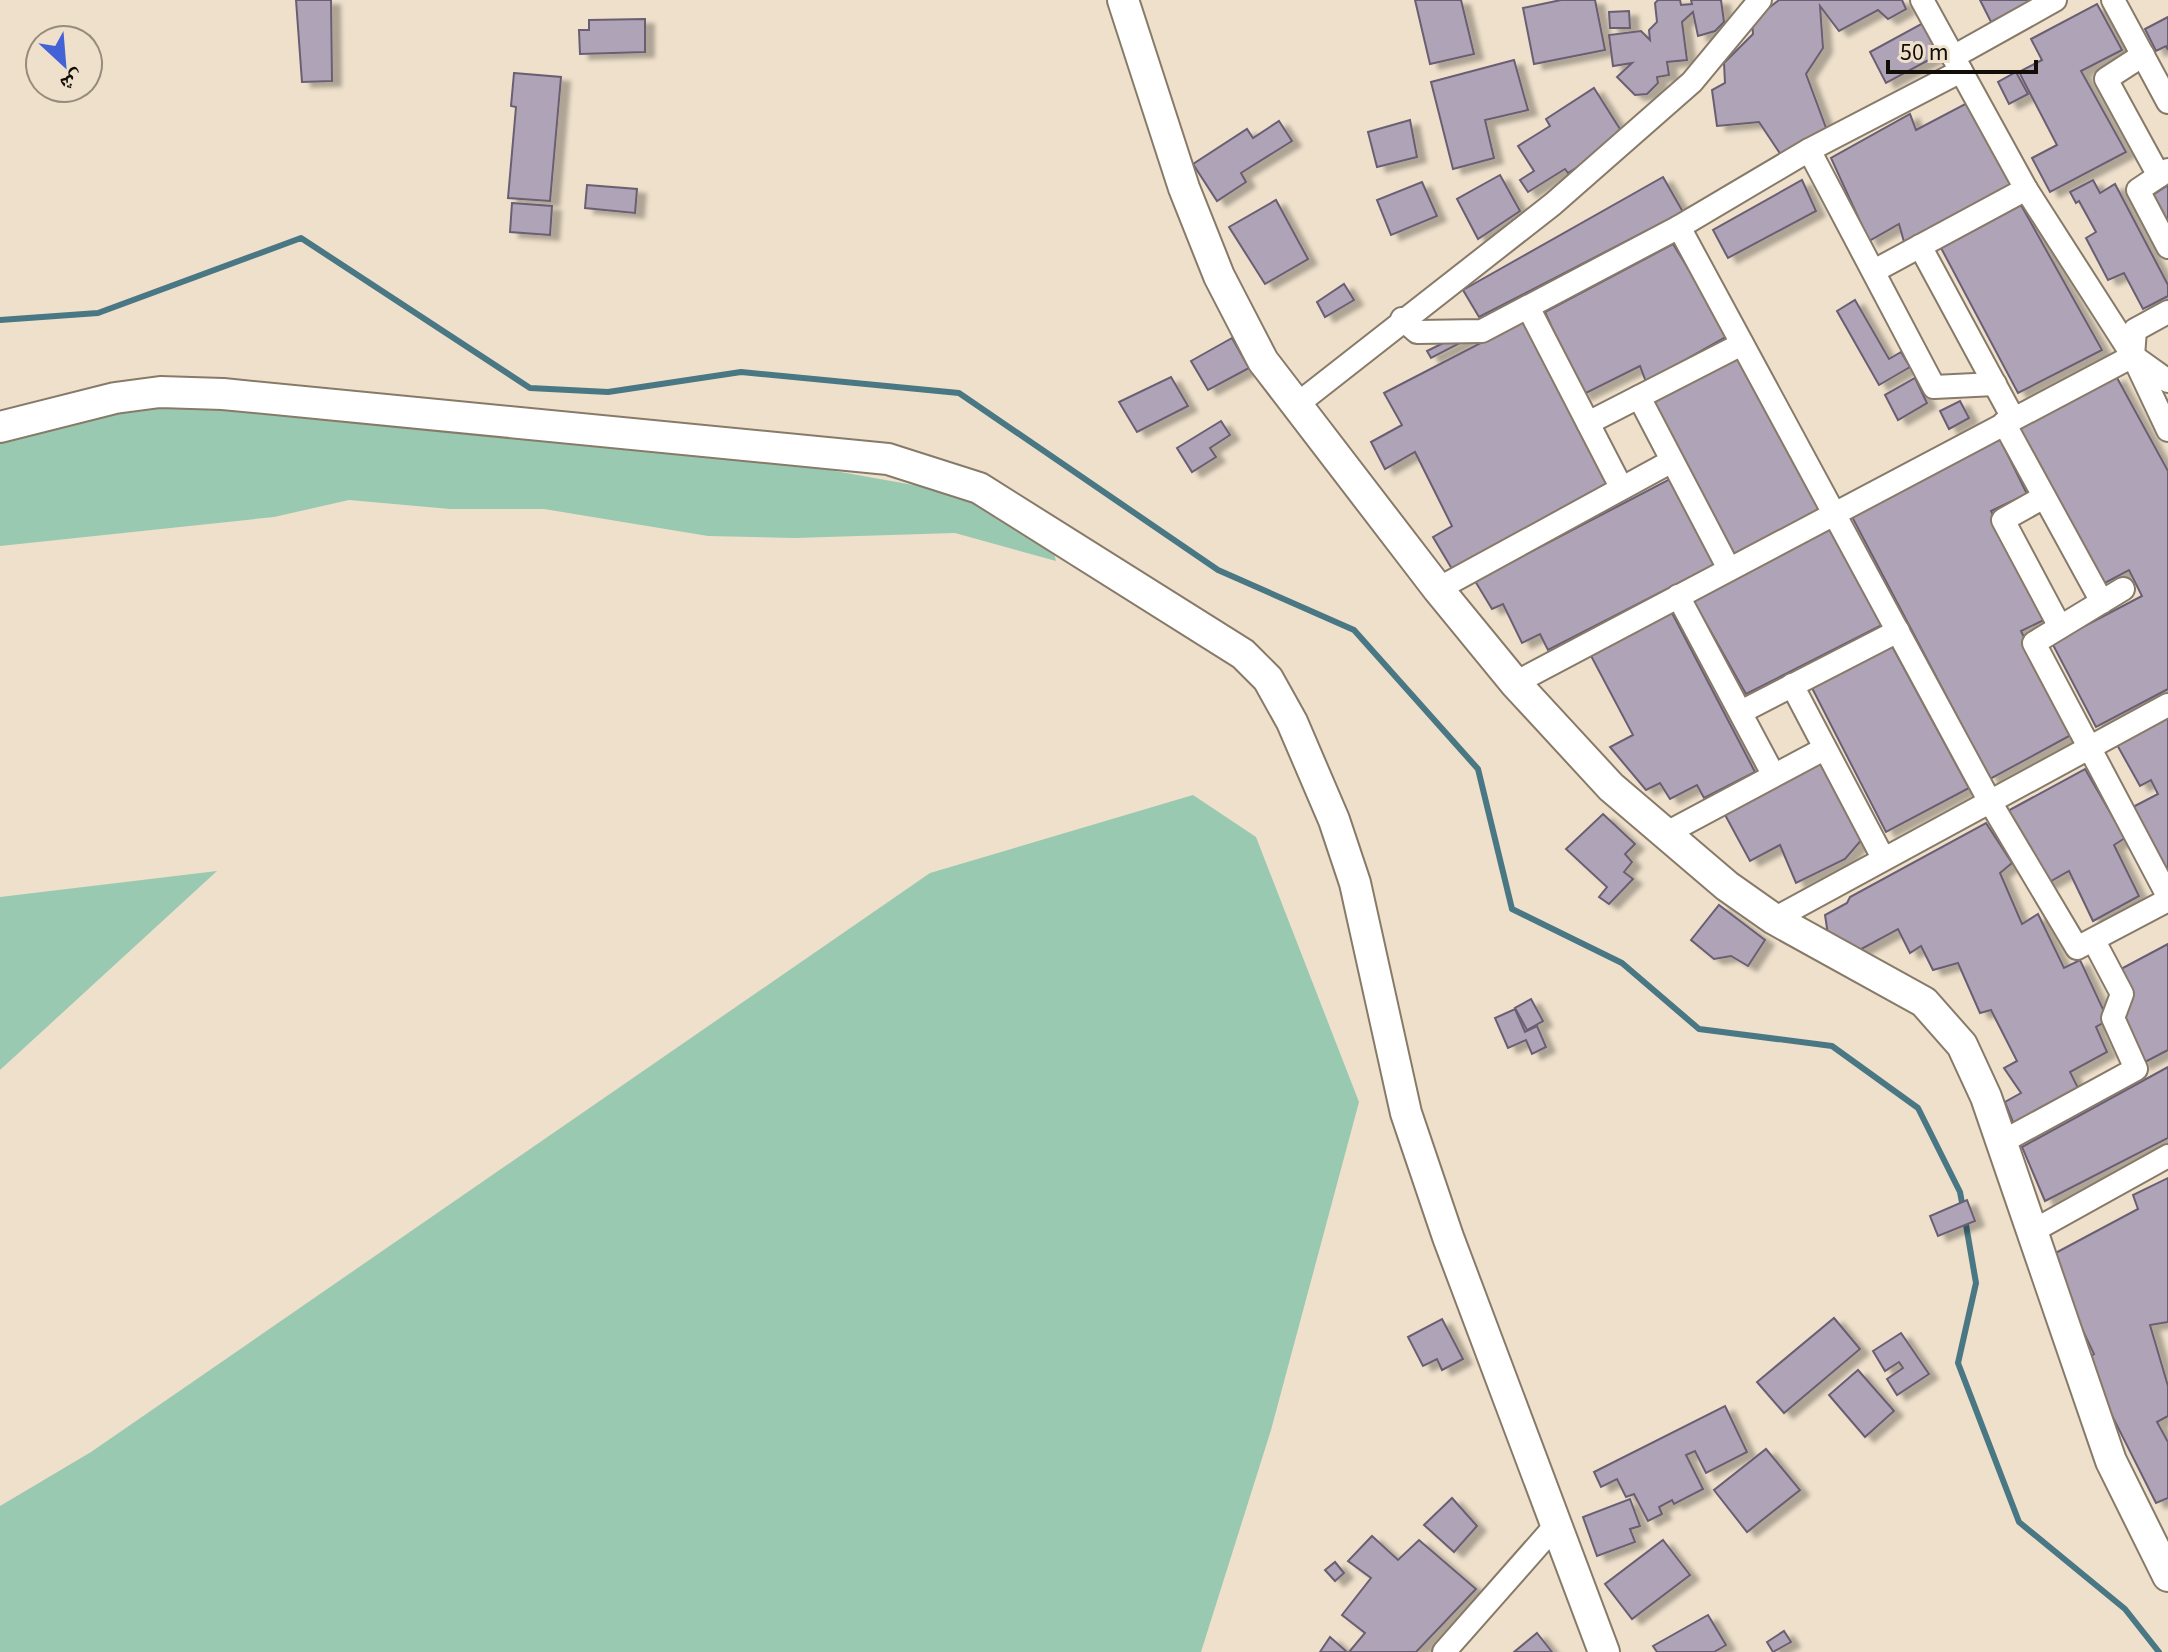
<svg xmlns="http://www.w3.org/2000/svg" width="2168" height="1652" font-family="'Source Sans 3','Noto Naskh Arabic',sans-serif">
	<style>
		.green { fill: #9ac9b2 }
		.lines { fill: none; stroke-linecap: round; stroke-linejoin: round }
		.stream { stroke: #497784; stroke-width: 6 }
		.building { fill: #afa3b7; stroke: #6b5f72; stroke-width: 2; filter: url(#shadow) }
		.minor-casing { stroke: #877a68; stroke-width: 26 }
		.major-casing { stroke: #877a68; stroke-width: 34 }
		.minor { stroke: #fff; stroke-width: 22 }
		.major { stroke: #fff; stroke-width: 30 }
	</style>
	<defs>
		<filter id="shadow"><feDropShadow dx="9" dy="5" stdDeviation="2" flood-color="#0004"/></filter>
	</defs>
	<rect width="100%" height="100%" fill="#eee0cb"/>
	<g class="green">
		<polygon points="200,403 481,435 785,462 958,493 1053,550 1056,561 955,533 795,538 708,536 544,509 450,509 349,500 274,517 0,546 0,438 93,412"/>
		<polygon points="1193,795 1256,837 1359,1102 1271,1430 1201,1652 0,1652 0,1506 91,1452 930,873"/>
		<polygon points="217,871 0,1070 0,897"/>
	</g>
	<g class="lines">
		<g class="stream">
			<polyline points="0,320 98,313 301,238 530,388 608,392 741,372 959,393 1218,570 1354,630 1478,769 1512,909 1622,963 1699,1029 1832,1046 1918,1108 1960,1192 1963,1208"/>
			<polyline points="1965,1219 1976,1283 1958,1363 2019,1522 2125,1609 2159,1652"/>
		</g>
	</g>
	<g class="building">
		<polygon points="296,0 331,0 332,81 302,82"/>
		<polygon points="1415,0 1461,0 1474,54 1430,64"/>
		<polygon points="1561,0 1595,0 1605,50 1534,64 1523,8"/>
		<polygon points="1658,0 1680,0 1681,5 1692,4 1691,0 1721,0 1724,22 1715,31 1698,36 1693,12 1682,22 1687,60 1667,62 1669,75 1657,77 1658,83 1647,94 1635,95 1617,77 1632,63 1613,66 1609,35 1641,31 1650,40 1649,30 1657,22 1655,3"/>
		<polygon points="1779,0 1902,0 1906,9 1888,19 1878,10 1839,31 1820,6 1823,48 1806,74 1829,136 1783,158 1759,122 1717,126 1712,90 1725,83 1724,63 1753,34 1752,21"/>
		<polygon points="1980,0 2033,0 1991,22"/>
		<polygon points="2097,4 2122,50 2081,71 2126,152 2050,192 2032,158 2057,145 2019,72 2042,60 2031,39"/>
		<polygon points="1629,11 1630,28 1610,28 1609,12"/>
		<polygon points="2168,17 2168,50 2166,46 2156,51 2145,29"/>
		<polygon points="645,19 645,52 580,54 579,30 589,30 589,20"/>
		<polygon points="1923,23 1940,54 1886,83 1870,52"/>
		<polygon points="1514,60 1528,110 1485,120 1494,158 1453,169 1431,82"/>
		<polygon points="2016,72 2028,94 2009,104 1998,82"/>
		<polygon points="514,73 561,77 550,201 508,198 516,107 511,106"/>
		<polygon points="1594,88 1625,137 1568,173 1565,169 1528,192 1520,180 1534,171 1518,146 1550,126 1546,119"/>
		<polygon points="1969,102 2014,183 1904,242 1899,224 1869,241 1831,158 1910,114 1916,130"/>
		<polygon points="1410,120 1417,157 1377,167 1368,132"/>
		<polygon points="1279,121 1292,141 1241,173 1246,182 1217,201 1193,164 1247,129 1253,138"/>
		<polygon points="1500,175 1520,211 1478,239 1457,199"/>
		<polygon points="1663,177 1683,212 1479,317 1463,290"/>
		<polygon points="1802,180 1816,211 1728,258 1713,230"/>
		<polygon points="2093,180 2100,193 2115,184 2168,285 2168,296 2143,309 2124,273 2108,280 2086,238 2096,232 2079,201 2076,203 2070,192"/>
		<polygon points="1422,182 1437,216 1391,235 1377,200"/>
		<polygon points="587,185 637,189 635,213 585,208"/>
		<polygon points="2168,185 2168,236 2145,200"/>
		<polygon points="1276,200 1308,259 1265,284 1229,227"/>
		<polygon points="512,203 552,206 550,235 510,232"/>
		<polygon points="2021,205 2102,350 2018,393 1941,248"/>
		<polygon points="1673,244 1729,335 1646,382 1640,366 1582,395 1545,312"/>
		<polygon points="1344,284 1354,300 1325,317 1317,302"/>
		<polygon points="1855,300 1889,359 1901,352 1910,367 1879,385 1837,311"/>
		<polygon points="1488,321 1491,327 1431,358 1427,351"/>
		<polygon points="1523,321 1608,483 1452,569 1433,537 1452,526 1415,452 1385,469 1371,442 1402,425 1384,393"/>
		<polygon points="1232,338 1249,368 1208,390 1191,361"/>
		<polygon points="1738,358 1821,509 1734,554 1654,402"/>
		<polygon points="2116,376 2168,471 2168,689 2096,727 2052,643 2142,596 2129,570 2103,584 2018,425"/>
		<polygon points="1171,377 1188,406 1137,432 1119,402"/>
		<polygon points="1915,378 1927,403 1898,420 1885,395"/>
		<polygon points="1960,401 1969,418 1949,429 1940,411"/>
		<polygon points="1221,421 1230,435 1210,448 1216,457 1192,472 1177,448"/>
		<polygon points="1998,435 2027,494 1991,511 2046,619 2021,631 2071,735 1990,779 1850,513"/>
		<polygon points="1670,479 1716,564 1548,650 1540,634 1522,643 1503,604 1492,609 1475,581"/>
		<polygon points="1828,525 1884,624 1746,694 1693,600"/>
		<polygon points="1671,611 1755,772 1704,798 1697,785 1670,799 1660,783 1646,790 1610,747 1633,735 1590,654"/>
		<polygon points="1892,646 1969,788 1886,832 1812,688"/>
		<polygon points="2168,716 2168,877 2131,808 2158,794 2151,780 2140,786 2116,743"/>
		<polygon points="1821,761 1864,837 1845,859 1796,883 1780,845 1750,861 1724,813"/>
		<polygon points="2085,769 2125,838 2114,845 2139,896 2093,921 2069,871 2046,884 2006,812"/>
		<polygon points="1603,814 1635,844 1625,854 1632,862 1624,872 1633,879 1609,904 1599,897 1607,887 1566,849"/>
		<polygon points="1986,823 2012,863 2000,873 2022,924 2038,914 2064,968 2080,960 2108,1020 2096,1027 2107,1052 2070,1072 2082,1096 2017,1132 2005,1102 2021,1093 2004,1068 2017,1061 1991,1010 1980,1013 1958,963 1933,970 1921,946 1910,953 1898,929 1854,953 1828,935 1825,915 1847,903 1850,897"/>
		<polygon points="1719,905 1765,940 1748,966 1731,956 1714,959 1691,940"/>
		<polygon points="2168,944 2168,1050 2141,1064 2104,978"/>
		<polygon points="1531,999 1543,1021 1527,1030 1515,1008"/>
		<polygon points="1515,1009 1525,1032 1537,1026 1546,1047 1532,1054 1526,1040 1508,1048 1495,1018"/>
		<polygon points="2168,1067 2168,1138 2045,1201 2022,1147"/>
		<polygon points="2168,1178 2168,1322 2150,1325 2168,1386 2168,1416 2157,1422 2168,1442 2168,1498 2156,1503 2084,1360 2094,1354 2048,1257 2138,1209 2133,1195"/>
		<polygon points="1967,1200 1975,1221 1938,1236 1930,1216"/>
		<polygon points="1834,1318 1860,1349 1784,1413 1757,1382"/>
		<polygon points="1442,1319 1463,1359 1442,1370 1437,1359 1423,1366 1408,1337"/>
		<polygon points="1901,1333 1929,1374 1897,1395 1887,1379 1903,1368 1899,1362 1885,1371 1873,1351"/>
		<polygon points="1858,1370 1894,1411 1865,1437 1829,1395"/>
		<polygon points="1725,1406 1747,1452 1706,1473 1695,1451 1686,1455 1703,1489 1674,1504 1672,1500 1659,1507 1662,1514 1648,1521 1634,1494 1626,1497 1617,1479 1601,1487 1594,1472"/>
		<polygon points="1766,1449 1800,1490 1747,1532 1714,1490"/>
		<polygon points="1452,1498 1477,1526 1454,1552 1424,1525"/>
		<polygon points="1630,1499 1640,1526 1630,1529 1635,1542 1597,1556 1583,1517"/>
		<polygon points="1372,1536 1398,1560 1419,1540 1476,1589 1416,1652 1349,1652 1365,1633 1342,1615 1371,1578 1348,1561"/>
		<polygon points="1663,1540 1690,1575 1632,1619 1605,1584"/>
		<polygon points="1335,1562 1344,1573 1335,1581 1325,1570"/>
		<polygon points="1708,1615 1726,1645 1714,1652 1657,1652 1653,1646"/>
		<polygon points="1784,1631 1791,1642 1773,1652 1767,1642"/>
		<polygon points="1537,1633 1552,1652 1514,1652"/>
		<polygon points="1330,1637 1347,1652 1320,1652"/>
	</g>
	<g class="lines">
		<defs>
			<g id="minor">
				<polyline points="1922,0 2026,189 2133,356 2168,430"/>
				<polyline points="2113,0 2168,102"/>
				<polyline points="2143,55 2106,79 2159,176"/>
				<polyline points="1953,57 2055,0"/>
				<polyline points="1809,150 1934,387 1995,384"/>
				<polyline points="2168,170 2138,190 2168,247"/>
				<polyline points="1679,227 1989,800 2077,948 2168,900"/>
				<polyline points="1920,246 2013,418"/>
				<polyline points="1874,271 2026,189"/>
				<polyline points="1528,307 1621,487"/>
				<polyline points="1402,319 1417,332 1482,331 1679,227 1809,150 1961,71"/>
				<polyline points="2133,356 2135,330 2168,312"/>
				<polyline points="1639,397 1729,569"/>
				<polyline points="1295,406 1553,204 1692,82 1760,0"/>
				<polyline points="1588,423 1742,344"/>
				<polyline points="2004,423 2102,602"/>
				<polyline points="2044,497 2003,520 2060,627"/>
				<polyline points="1438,589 1672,461"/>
				<polyline points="2123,589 2034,643 2168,896"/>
				<polyline points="1678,596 1773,774"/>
				<polyline points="1515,683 2133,356 2168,381"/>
				<polyline points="1792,685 1883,858"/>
				<polyline points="1741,712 1898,631"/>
				<polyline points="1665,834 1824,749"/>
				<polyline points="1774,919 2168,705"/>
				<polyline points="2002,1142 2136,1069 2113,1018 2122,994 2094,941"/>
				<polyline points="2033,1231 2168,1156"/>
				<polyline points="1444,1652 1556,1525"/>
			</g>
			<g id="major">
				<polyline points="1123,0 1184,188 1219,276 1263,361 1438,589 1515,683 1611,787 1727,886 1774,919 1924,1002 1962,1045 1986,1097 2111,1461 2168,1576"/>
				<polyline points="0,427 115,398 160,392 223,394 888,459 979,488 1243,654 1268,679 1292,722 1334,820 1355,883 1406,1113 1448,1237 1604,1652"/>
			</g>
		</defs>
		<use href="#minor" class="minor-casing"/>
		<use href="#major" class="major-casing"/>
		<use href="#minor" class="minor"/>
		<use href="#major" class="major"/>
	</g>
	<g transform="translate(64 64) rotate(154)"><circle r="38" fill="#eee0cb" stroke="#968c7d" stroke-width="2"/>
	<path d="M0-6L14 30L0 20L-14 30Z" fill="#4362d5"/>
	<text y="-12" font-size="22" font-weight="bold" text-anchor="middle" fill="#120d07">ش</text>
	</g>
	<path d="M1888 60v12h148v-12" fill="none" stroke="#120d07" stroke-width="4"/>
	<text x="1900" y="60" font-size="24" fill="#120d07" stroke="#eee0cb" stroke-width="6" paint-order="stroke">50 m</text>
</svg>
